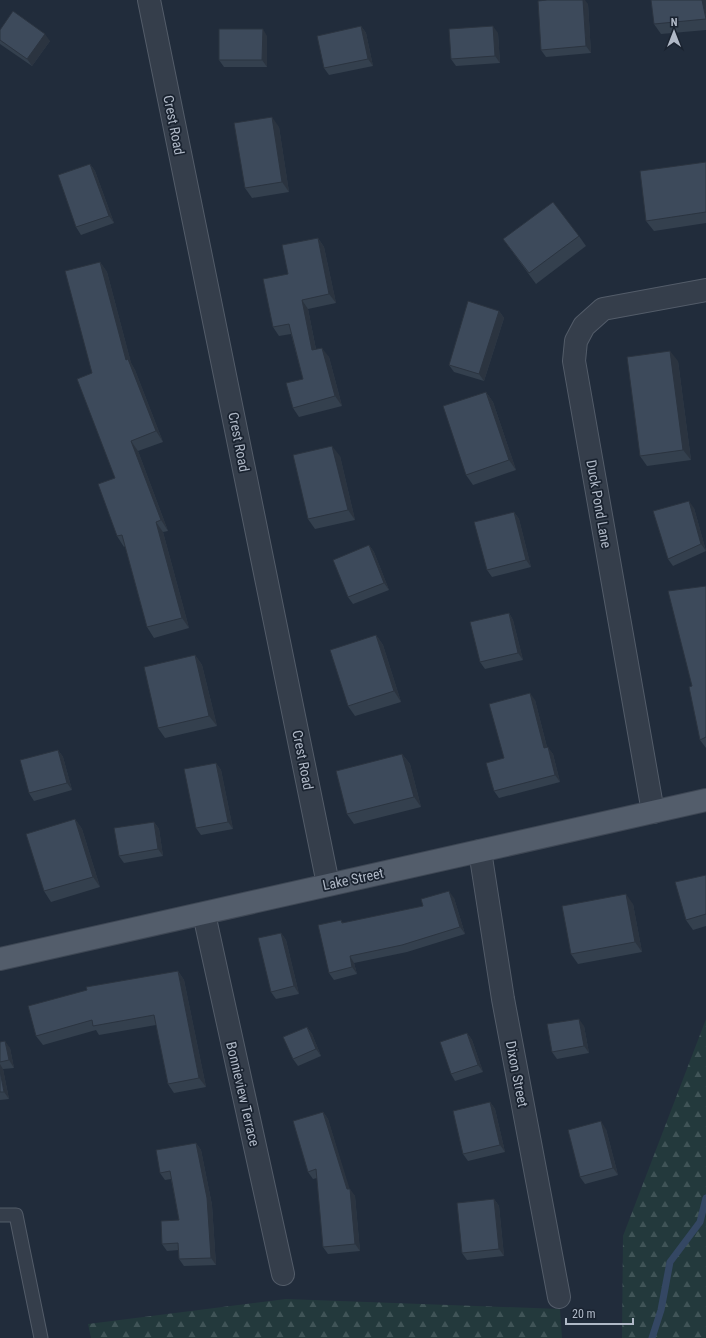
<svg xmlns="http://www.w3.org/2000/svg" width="706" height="1338" font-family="'Roboto Condensed',sans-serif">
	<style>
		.forest { fill: url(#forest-firs) }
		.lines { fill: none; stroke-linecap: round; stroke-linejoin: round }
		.stream { stroke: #344763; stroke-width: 7 }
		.lane-casing { stroke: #535c69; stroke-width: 15 }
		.street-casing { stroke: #535c69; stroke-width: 24 }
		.primary-casing { stroke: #3e4754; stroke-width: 24 }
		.lane { stroke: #353e4b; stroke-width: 13 }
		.street { stroke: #353e4b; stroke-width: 22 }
		.primary { stroke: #535d6b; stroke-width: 22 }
		.wall { fill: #34404e }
		.shaded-wall { fill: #2b3440 }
		.building { fill: #3d4a5b; stroke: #2b3440 }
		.labels { text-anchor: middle; stroke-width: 3.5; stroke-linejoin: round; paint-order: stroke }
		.street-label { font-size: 14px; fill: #b0b9c7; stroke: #1a2330 }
	</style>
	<defs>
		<pattern id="forest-firs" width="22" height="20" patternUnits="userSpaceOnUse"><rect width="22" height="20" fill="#23393c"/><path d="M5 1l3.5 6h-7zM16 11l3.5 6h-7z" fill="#405457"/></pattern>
	</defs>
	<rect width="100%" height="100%" fill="#212c3b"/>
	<g class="forest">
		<polygon points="706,1019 706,1338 622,1338 623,1236"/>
		<polygon points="286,1299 560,1309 562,1338 91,1338 88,1324"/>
	</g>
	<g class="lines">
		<polyline class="stream" points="652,1338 661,1310 670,1262 700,1222 706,1198"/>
		<defs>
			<polyline id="lane" points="0,1215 16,1215 41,1338"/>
			<g id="street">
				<polyline points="149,0 328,884"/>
				<polyline points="653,812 574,361 576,341 584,326 603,309 706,290"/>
				<polyline points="480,851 503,999 559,1297"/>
				<polyline points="204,914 283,1274"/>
			</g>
			<polyline id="primary" points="0,959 706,800"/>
		</defs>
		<use href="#lane" class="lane-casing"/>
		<use href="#street" class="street-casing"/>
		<use href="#primary" class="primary-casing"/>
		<use href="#lane" class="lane"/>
		<use href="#street" class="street"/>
		<use href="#primary" class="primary"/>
	</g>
	<g class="wall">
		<polygon points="706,0 706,30 661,34 654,24"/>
		<polygon points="588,4 591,53 546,57 541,50"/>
		<polygon points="361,26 366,33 373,66 329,75 324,68"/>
		<polygon points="0,30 50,41 32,66 0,44"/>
		<polygon points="498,33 500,63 456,66 451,59"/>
		<polygon points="267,36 267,67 224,67 219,60"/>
		<polygon points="279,127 289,192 252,198 245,188"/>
		<polygon points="706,162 706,223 654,231 646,221"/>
		<polygon points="90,164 95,171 114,223 81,235 76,227"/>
		<polygon points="579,236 586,246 536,284 503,239"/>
		<polygon points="318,238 324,247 336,303 308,309 316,349 329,357 342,406 299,417 293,408 303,379 291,334 279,336 273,327 288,274"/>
		<polygon points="100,262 107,272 131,363 135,370 163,442 138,451 168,531 163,532 189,628 154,638 147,627 125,546 124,547 117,536 115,478 92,373"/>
		<polygon points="499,311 504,318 484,381 454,372 449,365"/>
		<polygon points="678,361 691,460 647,466 640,456"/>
		<polygon points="486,392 493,402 516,470 473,485 466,475"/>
		<polygon points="340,456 355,520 315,529 308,519"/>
		<polygon points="694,508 706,551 673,566 668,559"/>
		<polygon points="514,512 519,519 531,567 492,577 487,570"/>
		<polygon points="369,545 374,552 389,590 353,604 348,597"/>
		<polygon points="706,586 706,748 700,740 692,686"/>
		<polygon points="509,613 513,620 523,660 485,669 480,662"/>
		<polygon points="376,635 383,645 401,702 355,716 348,706"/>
		<polygon points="195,655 202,665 217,726 165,738 158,728"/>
		<polygon points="535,700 547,747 553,754 560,782 499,798 494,791 504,758"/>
		<polygon points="58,750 63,757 72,790 34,801 29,793"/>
		<polygon points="402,754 410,764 421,807 354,824 347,814"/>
		<polygon points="216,763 221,770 233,829 201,835 196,828"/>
		<polygon points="75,819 82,829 100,887 51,902 44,891"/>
		<polygon points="154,822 159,829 163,856 124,863 119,856"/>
		<polygon points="706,875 706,926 693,930 686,920"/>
		<polygon points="454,898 465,934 407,952 354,963 357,974 334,980 329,973 341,920 343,923 423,906"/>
		<polygon points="633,904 642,952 578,964 571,954"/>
		<polygon points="281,933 286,940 299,994 276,999 271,992"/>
		<polygon points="178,971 184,980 206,1087 174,1093 168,1084 156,1025 99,1035 96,1030 43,1045 36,1036"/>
		<polygon points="584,1026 589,1053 557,1059 552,1052"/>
		<polygon points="307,1027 312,1034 321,1056 298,1066 293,1059"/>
		<polygon points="467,1033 472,1040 483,1072 455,1081 451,1074"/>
		<polygon points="0,1042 10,1048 14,1068 3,1069 9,1099 0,1100"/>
		<polygon points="490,1102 495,1109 505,1152 468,1161 463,1154"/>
		<polygon points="323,1112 328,1119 349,1189 355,1196 360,1251 328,1254 323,1247 317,1178 313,1179 308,1172"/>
		<polygon points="606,1129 618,1175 585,1184 580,1177"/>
		<polygon points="196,1143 201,1150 212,1205 216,1265 184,1266 179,1259 179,1250 167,1251 162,1244 179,1220 171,1179 165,1180 160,1173"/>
		<polygon points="494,1199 499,1206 504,1256 467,1260 462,1253"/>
	</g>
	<g class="shaded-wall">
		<polygon points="583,0 585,0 588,4 591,53 586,46"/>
		<polygon points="702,0 706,0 706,17"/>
		<polygon points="361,26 366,33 373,66 368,59"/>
		<polygon points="493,26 498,33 500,63 495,56"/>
		<polygon points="263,29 267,36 267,67 262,60"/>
		<polygon points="45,34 50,41 32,66 27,59"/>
		<polygon points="272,117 279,127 289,192 282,182"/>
		<polygon points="90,164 95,171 114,223 109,216"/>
		<polygon points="318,238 324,247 336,303 329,294"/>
		<polygon points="100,262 107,272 131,363 135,370 163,442 156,431 126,360"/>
		<polygon points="302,300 308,309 318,360 312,350"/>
		<polygon points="499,311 504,318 484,381 479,374"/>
		<polygon points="322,348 329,357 342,406 335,396"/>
		<polygon points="670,351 678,361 691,460 683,450"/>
		<polygon points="486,392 493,402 516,470 509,460"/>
		<polygon points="131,441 138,451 168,531 161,520"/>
		<polygon points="332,446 340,456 355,520 348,510"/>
		<polygon points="689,501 694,508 706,551 701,544"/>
		<polygon points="514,512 519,519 531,567 526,560"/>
		<polygon points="156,522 163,532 189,628 182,618"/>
		<polygon points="369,545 374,552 389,590 384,583"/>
		<polygon points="509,613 513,620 523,660 518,653"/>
		<polygon points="376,635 383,645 401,702 394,691"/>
		<polygon points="195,655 202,665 217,726 209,716"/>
		<polygon points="530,693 535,700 549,755 544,748"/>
		<polygon points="548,747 553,754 560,782 555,775"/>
		<polygon points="58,750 63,757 72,790 67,783"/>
		<polygon points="402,754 410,764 421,807 414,797"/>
		<polygon points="216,763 221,770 233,829 228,822"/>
		<polygon points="75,819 82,829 100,887 93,877"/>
		<polygon points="154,822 159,829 163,856 158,849"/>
		<polygon points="449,891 454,898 465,934 460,927"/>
		<polygon points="626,894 633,904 642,952 635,942"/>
		<polygon points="281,933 286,940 299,994 294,986"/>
		<polygon points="350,956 354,963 357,974 352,967"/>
		<polygon points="178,971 184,980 206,1087 199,1078"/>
		<polygon points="579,1019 584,1026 589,1053 584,1046"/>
		<polygon points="307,1027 312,1034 321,1056 316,1049"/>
		<polygon points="467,1033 472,1040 483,1072 478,1065"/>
		<polygon points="5,1041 10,1048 14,1068 9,1060"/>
		<polygon points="0,1064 3,1069 9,1099 4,1092 0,1071"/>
		<polygon points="490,1102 495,1109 505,1152 500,1145"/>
		<polygon points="323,1112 328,1119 350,1190 350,1189 355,1196 360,1251 355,1244 347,1189"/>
		<polygon points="601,1121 606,1129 618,1175 613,1168"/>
		<polygon points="196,1143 201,1150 212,1205 216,1265 211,1258"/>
		<polygon points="494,1199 499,1206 504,1256 499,1249"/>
	</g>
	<g class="building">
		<polygon points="547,0 583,0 586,46 541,50 538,1"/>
		<polygon points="651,0 702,0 706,19 654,24"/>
		<polygon points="13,11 45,34 27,59 0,40 0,30"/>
		<polygon points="361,26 368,59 324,68 317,36"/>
		<polygon points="493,26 495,56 451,59 449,29"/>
		<polygon points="219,29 263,29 262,60 219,60"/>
		<polygon points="272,117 282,182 245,188 234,123"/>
		<polygon points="706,162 706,212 646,221 640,171"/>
		<polygon points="90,164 109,216 76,227 58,175"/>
		<polygon points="553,202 579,236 529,273 503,239"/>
		<polygon points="318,238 329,294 302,300 312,350 322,348 335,396 293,408 286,383 303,379 289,324 273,327 263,279 288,274 282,245"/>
		<polygon points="100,262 126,360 128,359 156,431 131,441 161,520 156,522 182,618 147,627 122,535 117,536 98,484 115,478 77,379 92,373 65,271"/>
		<polygon points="468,301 499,311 479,374 449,365"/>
		<polygon points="670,351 683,450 640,456 627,357"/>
		<polygon points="486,392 509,460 466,475 443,406"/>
		<polygon points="332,446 348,510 308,519 293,455"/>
		<polygon points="689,501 701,544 668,559 653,511"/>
		<polygon points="514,512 526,560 487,570 474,522"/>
		<polygon points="369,545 384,583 348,597 333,560"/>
		<polygon points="706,586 706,737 700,740 689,687 692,686 668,591"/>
		<polygon points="509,613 518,653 480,662 470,622"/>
		<polygon points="376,635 394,691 348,706 330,650"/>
		<polygon points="195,655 209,716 158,728 144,667"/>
		<polygon points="530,693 544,748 548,747 555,775 494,791 486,763 504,758 489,704"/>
		<polygon points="58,750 67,783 29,793 20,760"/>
		<polygon points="402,754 414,797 347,814 336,771"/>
		<polygon points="216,763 228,822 196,828 184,769"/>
		<polygon points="75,819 93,877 44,891 26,834"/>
		<polygon points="154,822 158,849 119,856 114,828"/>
		<polygon points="706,875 706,914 686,920 675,882"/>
		<polygon points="449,891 460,927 402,945 350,956 352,967 329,973 318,925 341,920 342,923 423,906 421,899"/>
		<polygon points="626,894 635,942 571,954 562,906"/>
		<polygon points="281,933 294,986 271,992 258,938"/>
		<polygon points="178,971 199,1078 168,1084 154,1015 93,1026 92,1020 36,1036 28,1006 87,990 86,987"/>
		<polygon points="579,1019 584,1046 552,1052 547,1024"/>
		<polygon points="307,1027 316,1049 293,1059 283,1037"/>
		<polygon points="467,1033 478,1065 451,1074 440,1042"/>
		<polygon points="5,1041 9,1060 0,1062 0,1042"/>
		<polygon points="0,1071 4,1092 0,1092"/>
		<polygon points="490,1102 500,1145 463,1154 453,1111"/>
		<polygon points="323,1112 347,1189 350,1189 355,1244 323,1247 316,1169 308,1172 293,1121"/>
		<polygon points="601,1121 613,1168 580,1177 568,1130"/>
		<polygon points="196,1143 207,1198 211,1258 179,1259 178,1243 162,1244 161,1221 179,1220 170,1171 160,1173 156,1150"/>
		<polygon points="494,1199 499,1249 462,1253 457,1203"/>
	</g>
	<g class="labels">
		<g class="street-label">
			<text transform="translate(174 125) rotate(79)" y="5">Crest Road</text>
			<text transform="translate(239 442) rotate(79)" y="5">Crest Road</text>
			<text transform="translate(599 504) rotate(80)" y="5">Duck Pond Lane</text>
			<text transform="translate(303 760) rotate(79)" y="5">Crest Road</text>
			<text transform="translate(353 879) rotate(-12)" y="5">Lake Street</text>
			<text transform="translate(517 1074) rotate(79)" y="5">Dixon Street</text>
			<text transform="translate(243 1094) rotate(77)" y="5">Bonnieview Terrace</text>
		</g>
	</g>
	<g transform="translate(674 32)" stroke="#1a2330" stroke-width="3" paint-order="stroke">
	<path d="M0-3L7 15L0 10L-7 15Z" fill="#b0b9c7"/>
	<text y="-6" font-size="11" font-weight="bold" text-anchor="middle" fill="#b0b9c7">N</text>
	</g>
	<path d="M566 1318v6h67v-6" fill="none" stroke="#b0b9c7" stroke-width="2"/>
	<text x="572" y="1318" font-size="12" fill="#b0b9c7" stroke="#1a2330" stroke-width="3" paint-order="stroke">20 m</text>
</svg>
